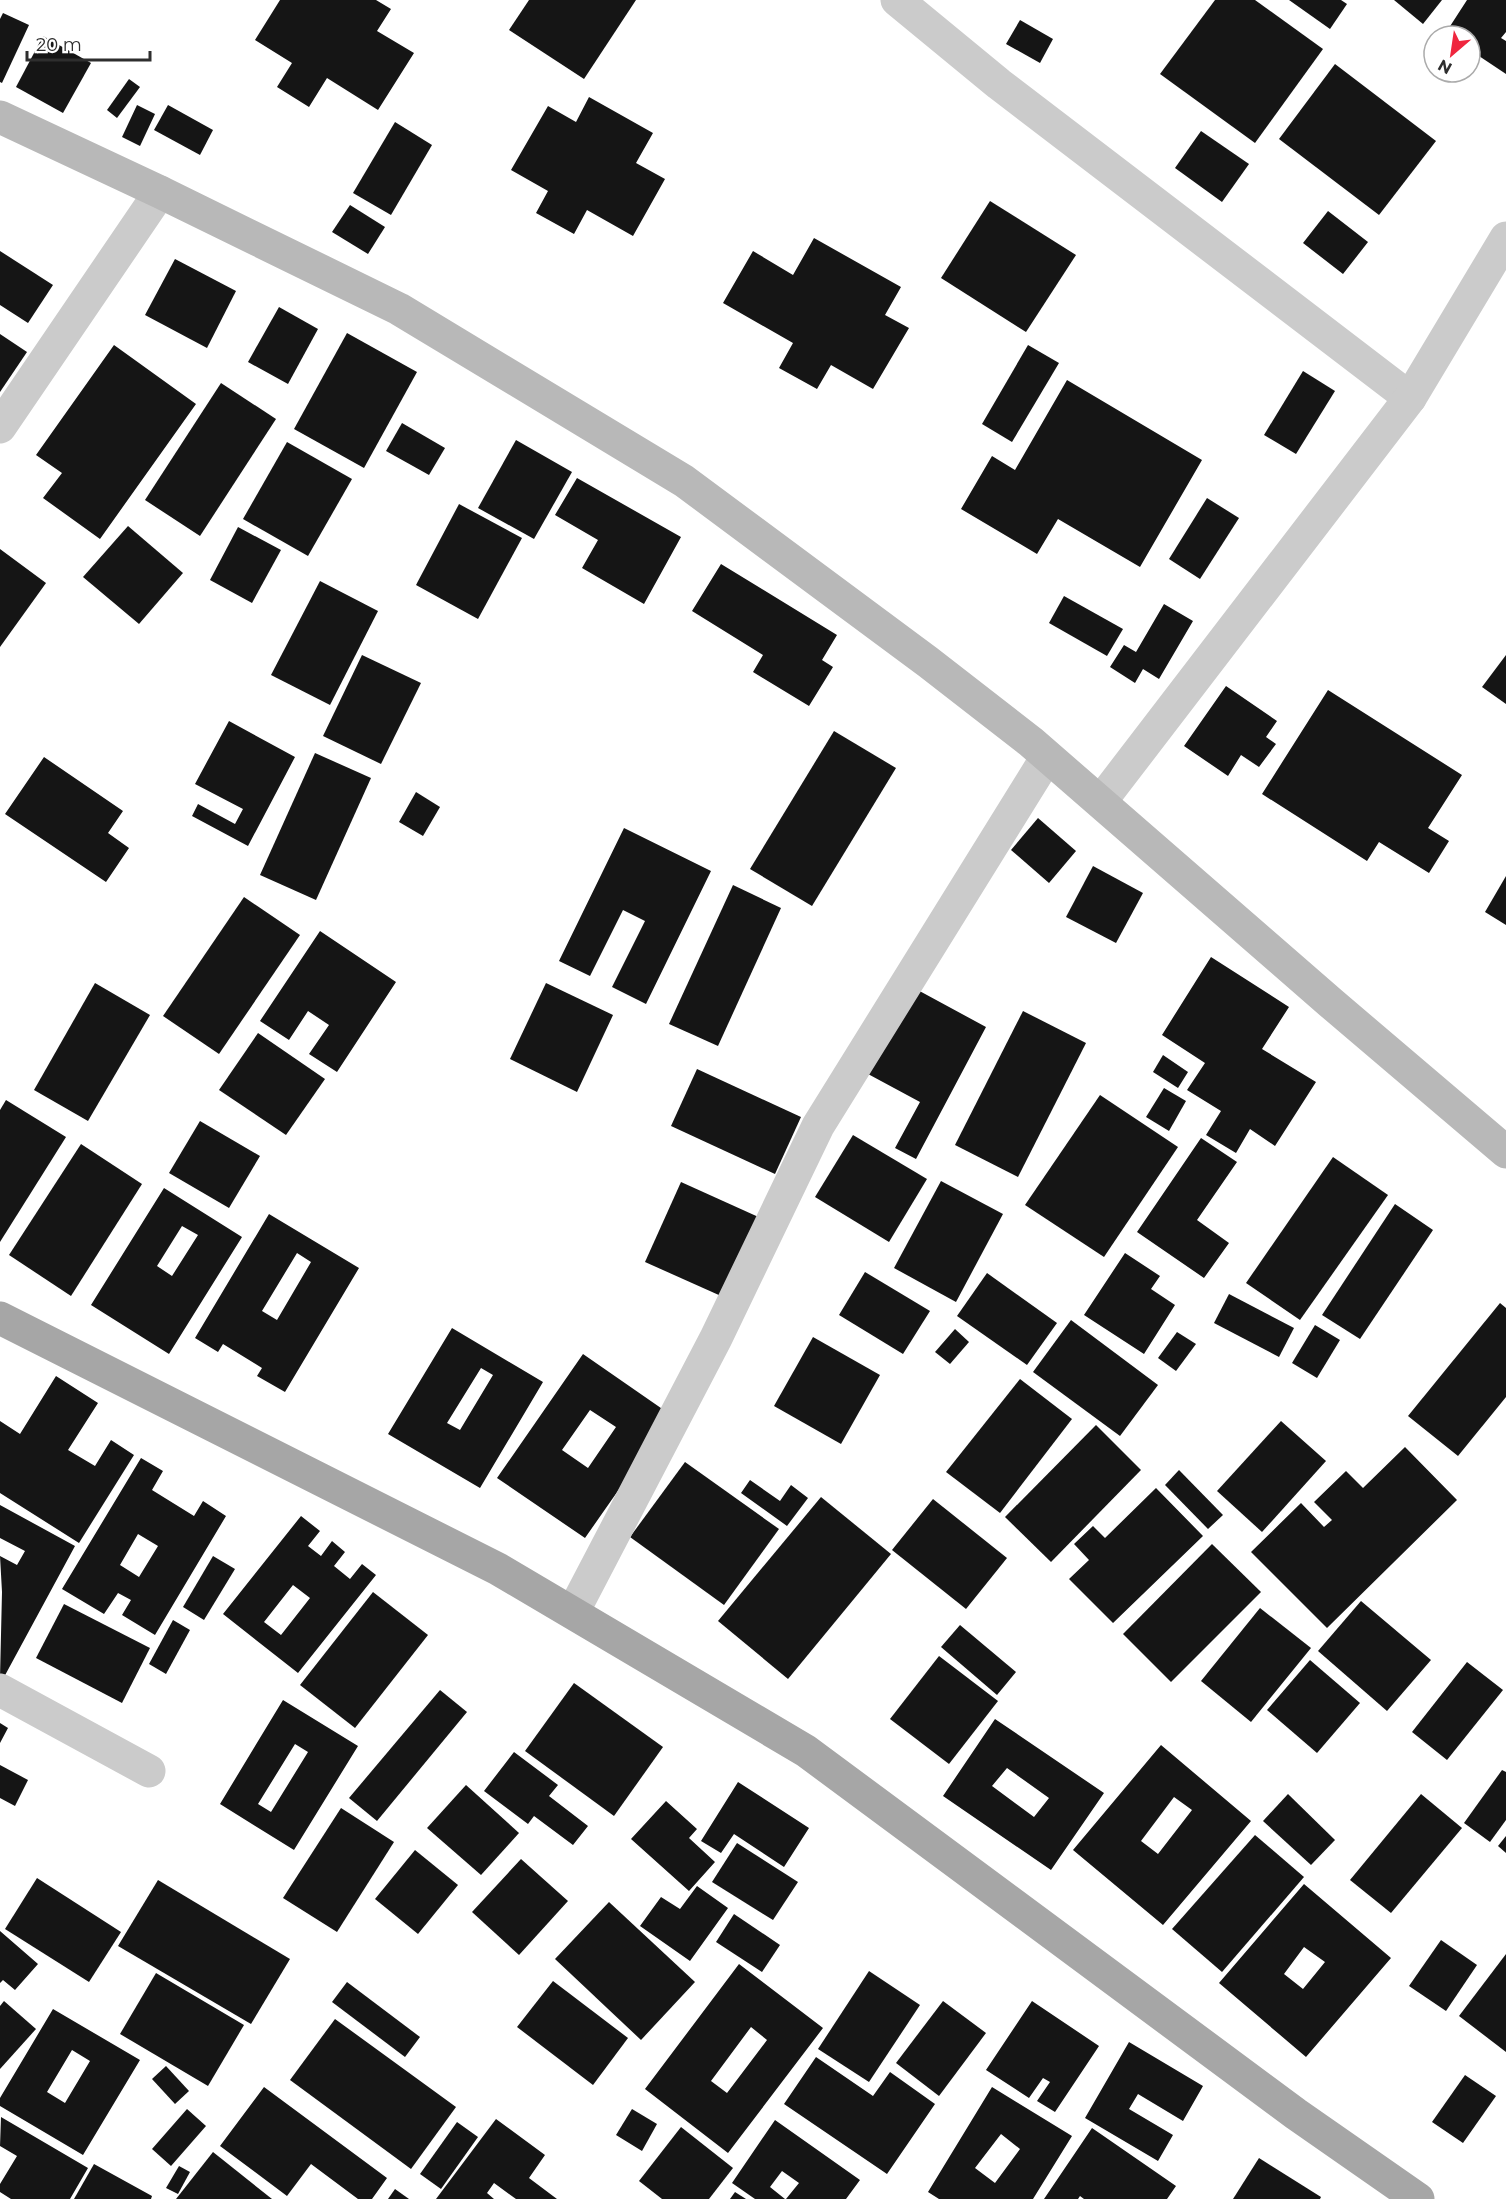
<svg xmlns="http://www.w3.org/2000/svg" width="1506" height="2199" font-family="Montserrat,sans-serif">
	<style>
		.building { fill: #151515; fill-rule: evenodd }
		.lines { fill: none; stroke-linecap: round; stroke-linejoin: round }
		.street { stroke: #cbcbcb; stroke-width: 33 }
		.secondary { stroke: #b8b8b8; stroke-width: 33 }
		.primary { stroke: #a6a6a6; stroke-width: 33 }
	</style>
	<rect width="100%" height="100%" fill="#fff"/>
	<g class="building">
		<polygon points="280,0 376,0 391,9 377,31 414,53 378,110 327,78 309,107 277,87 292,63 255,40"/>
		<polygon points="529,0 636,0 584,79 509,30"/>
		<polygon points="1215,0 1255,0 1323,49 1255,143 1160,74"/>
		<polygon points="1289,0 1341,0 1347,4 1330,29"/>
		<polygon points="1394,0 1442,0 1423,24"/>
		<polygon points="1467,0 1506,0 1506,32 1501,38 1506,41 1506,74 1470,50 1470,36 1449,36 1445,34"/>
		<polygon points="3,13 29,25 2,83 0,82 0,19"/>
		<polygon points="1020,20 1053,39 1040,63 1006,44"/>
		<polygon points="43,36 91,63 63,113 16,87"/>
		<polygon points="1335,64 1436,141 1379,215 1279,139"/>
		<polygon points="129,79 140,87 117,118 107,110"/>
		<polygon points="589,97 653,133 636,163 665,179 633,236 587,210 574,234 536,213 548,191 511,170 548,106 576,122"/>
		<polygon points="137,105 155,114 140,146 122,137"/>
		<polygon points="168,105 213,130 200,155 154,130"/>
		<polygon points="395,122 432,145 391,215 353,193"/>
		<polygon points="1201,131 1249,164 1222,202 1175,168"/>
		<polygon points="990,201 1076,255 1026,332 941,278"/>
		<polygon points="350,205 385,227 368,254 332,232"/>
		<polygon points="1328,211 1368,242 1343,274 1303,243"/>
		<polygon points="814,238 901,287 885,315 909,328 873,389 831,365 817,389 779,368 793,343 723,303 753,251 793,275"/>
		<polygon points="0,251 53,285 28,323 0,305"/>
		<polygon points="175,259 236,291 207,348 145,315"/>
		<polygon points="279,307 318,329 288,384 248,362"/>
		<polygon points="347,333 417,372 364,468 294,429"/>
		<polygon points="0,334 27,352 0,392"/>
		<polygon points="114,345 196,404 100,539 43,498 62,473 36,455"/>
		<polygon points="1028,345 1059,363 1012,442 982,424"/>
		<polygon points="1303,371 1335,391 1296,454 1264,435"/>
		<polygon points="1067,380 1202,460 1140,567 1058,519 1037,554 961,509 992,456 1015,470"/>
		<polygon points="221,383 276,419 200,536 145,500"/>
		<polygon points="402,423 445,448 429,475 386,451"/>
		<polygon points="516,440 572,472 534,539 478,508"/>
		<polygon points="287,442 352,479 308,556 243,519"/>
		<polygon points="577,478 681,537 644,604 582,568 598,540 555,515"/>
		<polygon points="1207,498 1239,518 1200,579 1169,559"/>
		<polygon points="459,504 522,538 478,619 416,585"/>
		<polygon points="128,526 183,573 139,624 83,577"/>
		<polygon points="238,527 281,550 252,603 210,580"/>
		<polygon points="0,549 46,583 0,647"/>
		<polygon points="721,564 837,635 822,660 833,667 809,706 753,672 763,655 692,611"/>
		<polygon points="320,581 378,611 330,705 271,675"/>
		<polygon points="1064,596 1123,629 1107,656 1049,623"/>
		<polygon points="1164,604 1193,621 1159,679 1143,669 1135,683 1110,667 1124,645 1136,652"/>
		<polygon points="362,655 421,683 381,764 323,736"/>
		<polygon points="1506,655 1506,704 1482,687"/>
		<polygon points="1226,686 1277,721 1266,737 1276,744 1259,767 1241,755 1228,776 1184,746"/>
		<polygon points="1328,690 1462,775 1428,828 1449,841 1429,873 1379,842 1367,861 1262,794"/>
		<polygon points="229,721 295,757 248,846 192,816 198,804 235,824 243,809 195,784"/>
		<polygon points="834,731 896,768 812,906 750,869"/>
		<polygon points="315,753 371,778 316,900 260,875"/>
		<polygon points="44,757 123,811 108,833 129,848 106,882 5,814"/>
		<polygon points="416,792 440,807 423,836 399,822"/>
		<polygon points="1038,818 1076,851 1049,883 1011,850"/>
		<polygon points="624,828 711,871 646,1004 612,987 645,921 623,910 590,976 559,961"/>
		<polygon points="1093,866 1143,893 1116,943 1066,917"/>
		<polygon points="1506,876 1506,925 1485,912"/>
		<polygon points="733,885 781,908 718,1046 669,1024"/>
		<polygon points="244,897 300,935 219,1054 163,1016"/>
		<polygon points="320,931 396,982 337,1072 309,1054 329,1025 308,1011 289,1040 260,1021"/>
		<polygon points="1211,957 1289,1007 1262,1049 1316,1082 1275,1146 1250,1129 1236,1153 1206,1135 1221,1111 1187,1090 1205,1063 1162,1035"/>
		<polygon points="95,983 150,1015 88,1121 34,1090"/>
		<polygon points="546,983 613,1015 577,1092 510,1059"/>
		<polygon points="914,988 986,1027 916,1159 895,1148 920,1102 868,1074"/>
		<polygon points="1023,1011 1086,1043 1018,1177 955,1145"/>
		<polygon points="258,1033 325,1079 286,1135 219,1090"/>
		<polygon points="1163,1055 1188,1072 1178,1088 1153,1072"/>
		<polygon points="697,1069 801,1117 775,1174 671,1126"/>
		<polygon points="1164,1088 1186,1101 1169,1131 1146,1117"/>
		<polygon points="1100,1095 1178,1147 1104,1257 1025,1205"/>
		<polygon points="6,1100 66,1137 0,1242 0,1110"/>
		<polygon points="200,1121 260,1156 229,1208 169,1173"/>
		<polygon points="853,1135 927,1179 889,1242 815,1197"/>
		<polygon points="1201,1138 1237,1162 1197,1220 1229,1243 1204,1278 1137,1232"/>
		<polygon points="81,1144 142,1184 71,1296 9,1255"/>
		<polygon points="1333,1157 1388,1195 1300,1320 1246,1283"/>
		<polygon points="941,1181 1003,1214 956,1302 894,1268"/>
		<polygon points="681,1182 765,1220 730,1300 645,1262"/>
		<path d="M164 1188 242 1237 169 1354 91 1305ZM182 1226 198 1235 172 1276 157 1266Z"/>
		<polygon points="1395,1204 1433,1230 1360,1339 1322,1315"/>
		<path d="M269 1214 359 1268 285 1392 257 1376 262 1368 223 1344 218 1352 195 1338ZM297 1253 311 1262 277 1320 262 1311Z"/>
		<polygon points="1125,1253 1160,1276 1151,1289 1175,1305 1144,1354 1084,1315"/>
		<polygon points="865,1272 930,1311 903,1354 839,1315"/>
		<polygon points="987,1273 1057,1323 1027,1365 957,1316"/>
		<polygon points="1229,1294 1294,1328 1279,1357 1214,1323"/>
		<polygon points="1500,1303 1506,1308 1506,1397 1458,1456 1408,1416"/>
		<polygon points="1071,1320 1158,1385 1120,1436 1033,1372"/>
		<polygon points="1315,1325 1340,1340 1317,1378 1292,1363"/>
		<path d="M452 1328 543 1382 480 1488 388 1434ZM481 1368 493 1375 460 1430 447 1423Z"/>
		<polygon points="955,1329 969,1342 950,1364 935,1352"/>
		<polygon points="1177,1332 1196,1344 1176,1371 1158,1358"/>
		<polygon points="813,1337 880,1375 841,1444 774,1406"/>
		<path d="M583 1354 671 1415 585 1538 497 1478ZM590 1410 616 1427 588 1468 562 1450Z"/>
		<polygon points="56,1376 98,1403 68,1450 95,1466 111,1440 134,1455 79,1543 0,1493 0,1421 20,1434"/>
		<polygon points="1020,1379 1072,1419 1000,1513 946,1472"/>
		<polygon points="1281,1421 1326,1461 1262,1532 1217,1491"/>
		<polygon points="1096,1425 1141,1470 1051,1562 1005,1517"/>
		<polygon points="1405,1447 1457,1500 1327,1628 1251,1552 1301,1503 1324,1527 1332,1520 1314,1502 1346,1471 1363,1488"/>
		<path d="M141 1458 163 1471 152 1490 194 1516 203 1501 226 1516 155 1635 122 1615 131 1600 118 1593 104 1614 62 1589ZM138 1534 158 1546 139 1577 120 1565Z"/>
		<polygon points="685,1462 779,1529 724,1605 630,1537"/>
		<polygon points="1179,1470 1223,1515 1208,1529 1165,1485"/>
		<polygon points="750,1480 780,1501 791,1485 808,1498 787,1526 741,1493"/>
		<polygon points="1156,1488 1203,1536 1113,1623 1069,1579 1089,1560 1074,1544 1093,1526 1105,1538"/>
		<polygon points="821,1497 891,1554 788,1679 718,1621"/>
		<polygon points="933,1499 1007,1558 966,1609 892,1550"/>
		<polygon points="0,1505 75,1546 3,1679 0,1677 2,1592 0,1556 17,1565 25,1551 0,1538"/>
		<path d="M301 1516 320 1531 308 1546 321 1556 332 1541 345 1552 334 1566 350 1579 362 1564 376 1575 298 1673 223 1614ZM293 1585 310 1598 281 1635 264 1622Z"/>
		<polygon points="1212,1544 1261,1592 1171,1682 1123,1634"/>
		<polygon points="213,1556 235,1569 204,1620 183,1607"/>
		<polygon points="373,1592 428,1635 355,1728 300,1685"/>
		<polygon points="1361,1601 1431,1660 1387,1711 1318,1651"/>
		<polygon points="64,1604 150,1648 122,1703 36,1658"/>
		<polygon points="1260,1608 1311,1648 1251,1722 1201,1681"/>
		<polygon points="173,1620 190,1630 166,1674 149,1664"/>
		<polygon points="960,1625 1016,1672 997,1695 941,1647"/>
		<polygon points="939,1656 998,1701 949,1764 890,1719"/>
		<polygon points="1310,1660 1360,1703 1317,1753 1267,1710"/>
		<polygon points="1467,1662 1503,1690 1447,1760 1412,1732"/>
		<polygon points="574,1683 663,1747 614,1816 525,1751"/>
		<polygon points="440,1690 467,1712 377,1821 349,1798"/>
		<path d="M283 1700 358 1746 294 1850 220 1804ZM295 1744 308 1752 271 1812 258 1804Z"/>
		<path d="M995 1719 1104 1793 1051 1870 943 1796ZM1007 1768 1049 1798 1034 1817 992 1786Z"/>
		<polygon points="0,1723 8,1728 0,1743"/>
		<path d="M1161 1745 1251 1821 1163 1925 1073 1850ZM1174 1797 1192 1810 1158 1854 1141 1841Z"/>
		<polygon points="514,1752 558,1785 549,1796 588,1826 573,1845 534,1816 528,1824 484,1791"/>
		<polygon points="0,1765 28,1780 15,1806 0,1798"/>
		<polygon points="1502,1770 1506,1772 1506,1820 1490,1842 1464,1823"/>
		<polygon points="738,1782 809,1828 784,1867 734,1834 721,1853 701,1841"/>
		<polygon points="466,1785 519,1833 481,1875 427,1828"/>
		<polygon points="1288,1794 1335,1840 1311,1865 1263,1821"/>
		<polygon points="1421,1794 1462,1828 1391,1913 1350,1880"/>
		<polygon points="666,1801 697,1829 689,1838 715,1862 689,1891 631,1839"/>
		<polygon points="341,1808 394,1842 337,1932 283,1898"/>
		<polygon points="1255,1835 1304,1877 1222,1972 1172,1929"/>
		<polygon points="1506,1836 1506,1853 1498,1846"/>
		<polygon points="737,1843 798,1882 773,1920 712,1882"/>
		<polygon points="415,1850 458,1885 418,1934 375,1899"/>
		<polygon points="521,1859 568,1901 519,1955 472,1912"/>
		<polygon points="37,1878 121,1932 89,1982 5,1929"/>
		<polygon points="158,1880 290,1959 251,2024 118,1946"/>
		<path d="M1304 1884 1391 1958 1306 2057 1219 1983ZM1304 1947 1325 1962 1303 1989 1284 1974Z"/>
		<polygon points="697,1886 728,1908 690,1961 640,1926 661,1897 680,1909"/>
		<polygon points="609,1902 695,1982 641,2040 555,1959"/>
		<polygon points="734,1914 780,1945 762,1972 716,1942"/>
		<polygon points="0,1931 38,1964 15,1990 3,1980 0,1983"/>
		<polygon points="1441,1940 1477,1965 1446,2011 1409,1986"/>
		<polygon points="1506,1954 1506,2052 1459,2016"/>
		<path d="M739 1964 823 2028 728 2153 645 2089ZM751 2027 767 2040 727 2093 711 2081Z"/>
		<polygon points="869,1971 920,2005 869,2082 818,2049"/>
		<polygon points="156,1973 244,2025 208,2086 120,2034"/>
		<polygon points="553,1981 628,2038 593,2085 517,2027"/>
		<polygon points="347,1982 420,2037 405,2057 332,2002"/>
		<polygon points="4,2001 36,2029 0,2069 0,2006"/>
		<polygon points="943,2001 986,2033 939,2096 896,2063"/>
		<polygon points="1032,2001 1099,2046 1055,2112 1037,2101 1050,2082 1043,2078 1029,2098 986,2070"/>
		<path d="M53 2009 140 2060 83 2155 0 2106V2098ZM72 2050 90 2061 65 2103 47 2092Z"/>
		<polygon points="335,2019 456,2107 411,2169 290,2080"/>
		<polygon points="1129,2042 1203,2086 1183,2121 1138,2094 1129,2109 1173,2135 1158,2161 1085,2118"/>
		<polygon points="816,2057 873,2096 890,2072 935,2104 887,2174 784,2104"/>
		<polygon points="166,2066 189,2091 175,2104 152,2079"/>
		<polygon points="1465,2075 1496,2096 1463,2143 1432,2122"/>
		<polygon points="264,2087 387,2178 372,2199 358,2199 311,2164 287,2196 220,2146"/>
		<path d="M992 2087 1072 2136 1033 2199H939L928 2192ZM1001 2134 1020 2149 995 2183 975 2168Z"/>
		<polygon points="187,2109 206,2126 171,2166 152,2149"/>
		<polygon points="632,2109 657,2124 642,2151 616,2135"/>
		<polygon points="1,2117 88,2168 70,2199 11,2199 0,2192 0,2184 17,2156 0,2146"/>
		<polygon points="496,2119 545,2155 529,2178 557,2199 516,2199 494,2183 487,2193 494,2199 436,2199"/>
		<polygon points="775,2120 860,2180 846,2199 786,2199 799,2183 782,2171 770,2187 785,2199 755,2199 732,2183"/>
		<polygon points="457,2122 478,2137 441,2189 420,2174"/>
		<polygon points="681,2127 733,2168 709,2199 662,2199 639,2181"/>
		<polygon points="1092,2128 1176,2186 1167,2199 1084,2199 1080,2196 1078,2199 1044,2199"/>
		<polygon points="213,2152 272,2199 176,2199"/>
		<polygon points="1259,2158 1321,2197 1320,2199 1233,2199"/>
		<polygon points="94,2164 152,2196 151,2199 74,2199"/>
		<polygon points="179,2166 190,2172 178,2194 166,2188"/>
		<polygon points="395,2189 409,2199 388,2199"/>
		<polygon points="735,2192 746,2199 730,2199"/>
	</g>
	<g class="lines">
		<g class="street">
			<polyline points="897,0 999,84 1410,398"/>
			<polyline points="0,427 160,192"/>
			<polyline points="1101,801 1410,398 1506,238"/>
			<polyline points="573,1612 716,1338 818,1126 1047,757"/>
			<polyline points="0,1690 149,1771"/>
		</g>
		<polyline class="secondary" points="0,117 160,192 399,309 684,481 928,662 1031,742 1331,1003 1506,1152"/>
		<polyline class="primary" points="0,1318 498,1569 806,1751 1296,2114 1418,2199"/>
	</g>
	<g transform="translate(1452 54) rotate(209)"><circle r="28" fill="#ffffff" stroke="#ababab" stroke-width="1.5"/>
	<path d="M0-4.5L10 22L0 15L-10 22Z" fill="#ef263e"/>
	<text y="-9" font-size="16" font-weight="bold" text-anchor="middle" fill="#2e2e2e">N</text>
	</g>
	<path d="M27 51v9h123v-9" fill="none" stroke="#2e2e2e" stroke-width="3"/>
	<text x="36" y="51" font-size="18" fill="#2e2e2e" stroke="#ffffff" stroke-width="4.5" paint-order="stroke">20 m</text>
</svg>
